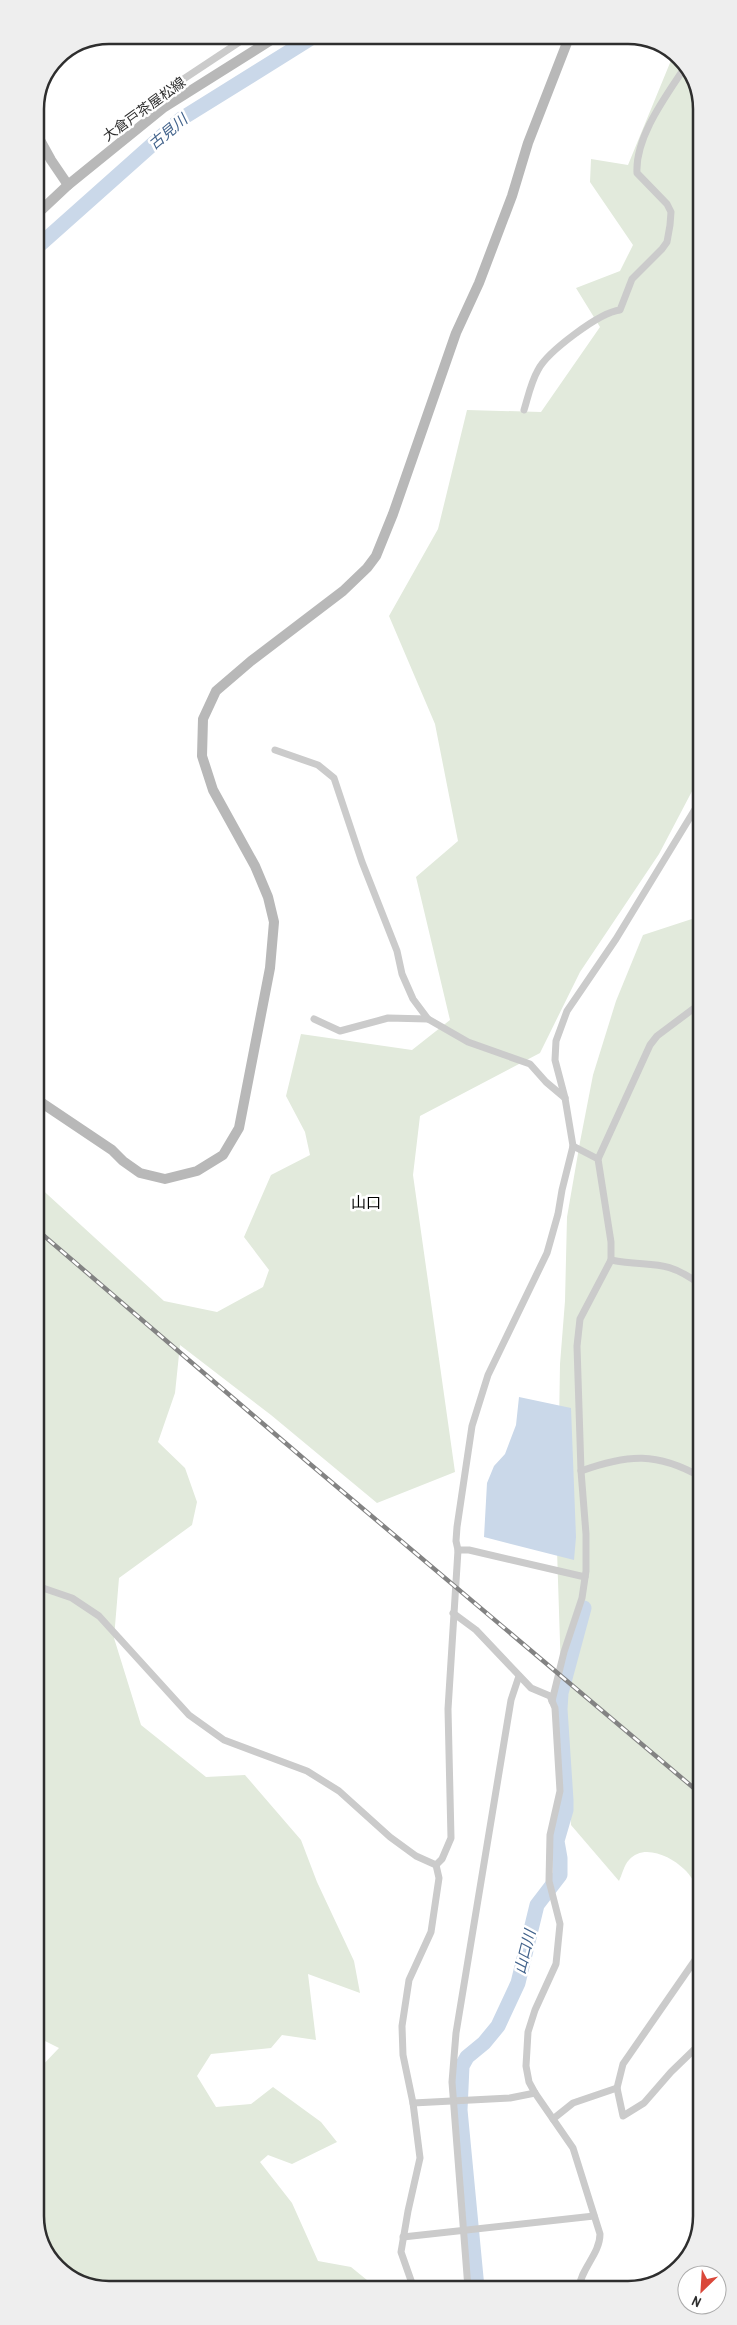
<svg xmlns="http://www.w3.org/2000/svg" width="737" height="2325" font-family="'Archivo Narrow','Noto Sans JP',sans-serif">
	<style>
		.green { fill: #e2eadc }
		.water { fill: #cad8e9 }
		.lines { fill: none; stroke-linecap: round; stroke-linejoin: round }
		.river { stroke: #cad8e9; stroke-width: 15 }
		.street { stroke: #cbcbcb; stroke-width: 7 }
		.secondary { stroke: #b8b8b8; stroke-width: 10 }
		.rail-casing { stroke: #838383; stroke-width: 4.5 }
		.rail { stroke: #fff; stroke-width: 2.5; stroke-dasharray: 8; stroke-linecap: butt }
		.labels { text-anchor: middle; stroke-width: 5; stroke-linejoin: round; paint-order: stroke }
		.street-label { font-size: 14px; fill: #2e2e2e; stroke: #fff }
		.water-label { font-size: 15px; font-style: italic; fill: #41628b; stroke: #fff }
		.neighbourhood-label { font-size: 15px; fill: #000; stroke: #fff }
		.rim { fill: none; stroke: #2e2e2e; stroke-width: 2.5 }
	</style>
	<rect width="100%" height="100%" fill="#fff"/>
	<g class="green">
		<polygon points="656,45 677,53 700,90 700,776 659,854 580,972 540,1053 420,1116 413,1175 455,1472 377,1503 271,1415 180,1345 175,1393 158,1442 185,1468 197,1502 192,1525 119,1578 114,1638 141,1725 206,1777 245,1775 301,1840 317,1882 354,1961 360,1993 308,1974 316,2040 282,2035 271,2048 211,2054 197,2076 216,2107 251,2104 273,2087 321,2122 337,2142 292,2164 268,2155 260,2162 292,2203 318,2261 351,2267 378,2289 306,2289 298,2281 277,2281 269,2289 104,2290 60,2272 37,2235 37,2071 59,2048 37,2037 36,1184 164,1301 217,1312 263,1287 269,1270 244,1237 271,1175 310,1155 305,1132 286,1096 301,1034 412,1050 450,1020 416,877 458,841 435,724 389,616 438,529 467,410 541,412 600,327 576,288 620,271 633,245 590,182 591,159 628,165 672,58"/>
		<path d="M701 916 702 1894C696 1886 691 1875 684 1869 671 1856 643 1843 629 1860 624 1865 622 1875 619 1881L571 1825 561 1673 557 1550 560 1364 565 1301 567 1217 580 1142 593 1075 616 1001 643 935Z"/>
	</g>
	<polygon class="water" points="519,1397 571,1408 576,1537 574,1560 484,1537 487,1483 494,1466 505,1454 516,1425"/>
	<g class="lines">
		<g class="river">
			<polyline points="35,249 181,119 316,35"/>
			<polyline points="477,2288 460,2110 462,2066 467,2057 484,2043 498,2026 518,1983 537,1905 560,1875 560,1858 557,1841 566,1810 566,1800 560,1709 561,1693 584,1608"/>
		</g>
		<g class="street">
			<polyline points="173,86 250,35"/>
			<path d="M524 410C528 397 531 382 538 370 547 352 600 312 620 310L632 279 662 249 667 242 670 225 671 212 667 204 637 173C635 137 666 96 685 67"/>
			<polyline points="275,750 318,765 334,778 362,862 397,951 402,974 413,999 428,1019 468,1042 530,1064 546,1082 565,1098"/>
			<polyline points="314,1019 340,1031 388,1018 428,1019"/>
			<polyline points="573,1146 598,1159"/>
			<path d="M611 1260C651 1268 664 1257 701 1285"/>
			<path d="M581 1471C628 1454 657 1452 701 1477"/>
			<polyline points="458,1550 469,1550 585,1577"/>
			<polyline points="37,1586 72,1598 99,1616 189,1715 224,1740 307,1771 339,1791 390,1837 416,1856 436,1865 439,1878 431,1932 409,1980 402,2026 403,2055 413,2103 420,2158 408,2211 401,2252 414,2289"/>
			<path d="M453 1613 476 1630 531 1688 550 1696 555 1708 560 1791 550 1835 549 1881 560 1924 556 1964 535 2010 528 2032 526 2066 529 2082 535 2093 573 2148 600 2234C600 2254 581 2268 579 2288"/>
			<polyline points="552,1701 564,1652 582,1598 586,1571 586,1534 581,1471 577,1346 580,1319 611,1260 611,1242 598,1159 650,1045 657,1036 701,1003"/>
			<polyline points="436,1865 442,1859 451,1838 448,1709 458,1550 456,1541 457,1527 472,1426 488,1375 547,1253 558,1214 562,1190 573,1146 565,1098 555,1060 556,1041 567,1011 616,939 700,801"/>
			<polyline points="702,1950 623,2064 617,2088 623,2116 644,2103 671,2072 702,2042"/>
			<polyline points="413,2103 510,2098 535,2093"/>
			<polyline points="553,2119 573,2103 617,2088"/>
			<polyline points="403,2237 594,2216"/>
			<polyline points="468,2288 452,2082 456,2033 511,1700 519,1676"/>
		</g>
		<g class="secondary">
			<polyline points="35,131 51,160 68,185"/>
			<polyline points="35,216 68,185 163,108 279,35"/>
			<polyline points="36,1099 112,1150 123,1161 140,1173 165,1179 197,1171 223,1155 239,1128 270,968 274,922 268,897 255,866 213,790 202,756 203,719 216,691 251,661 343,591 367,568 376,556 393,514 456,333 479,283 512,196 528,143 570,35"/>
		</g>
		<defs>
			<polyline id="rail" points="36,1229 310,1464 702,1795"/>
		</defs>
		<use href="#rail" class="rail-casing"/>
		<use href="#rail" class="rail"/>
	</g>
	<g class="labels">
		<g class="street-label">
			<text transform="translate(144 109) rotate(-36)" y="5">大倉戸茶屋松線</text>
		</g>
		<g class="water-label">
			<text transform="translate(168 132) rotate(-40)" y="5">古見川</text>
			<text transform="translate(525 1952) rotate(-76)" y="5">山口川</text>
		</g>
		<g class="neighbourhood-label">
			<text x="366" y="1208">山口</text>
		</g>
	</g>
	<path d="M0 0H737V2325H0ZM109 44H628A65 65 0 0 1 693 109V2216A65 65 0 0 1 628 2281H109A65 65 0 0 1 44 2216V109A65 65 0 0 1 109 44Z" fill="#eee" fill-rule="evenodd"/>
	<path class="rim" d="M109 44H628A65 65 0 0 1 693 109V2216A65 65 0 0 1 628 2281H109A65 65 0 0 1 44 2216V109A65 65 0 0 1 109 44Z"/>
	<g transform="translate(702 2290) rotate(205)"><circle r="24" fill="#ffffff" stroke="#ababab"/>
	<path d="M0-4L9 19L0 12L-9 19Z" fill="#da483a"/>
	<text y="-8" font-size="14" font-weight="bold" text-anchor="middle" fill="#2e2e2e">N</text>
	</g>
</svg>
